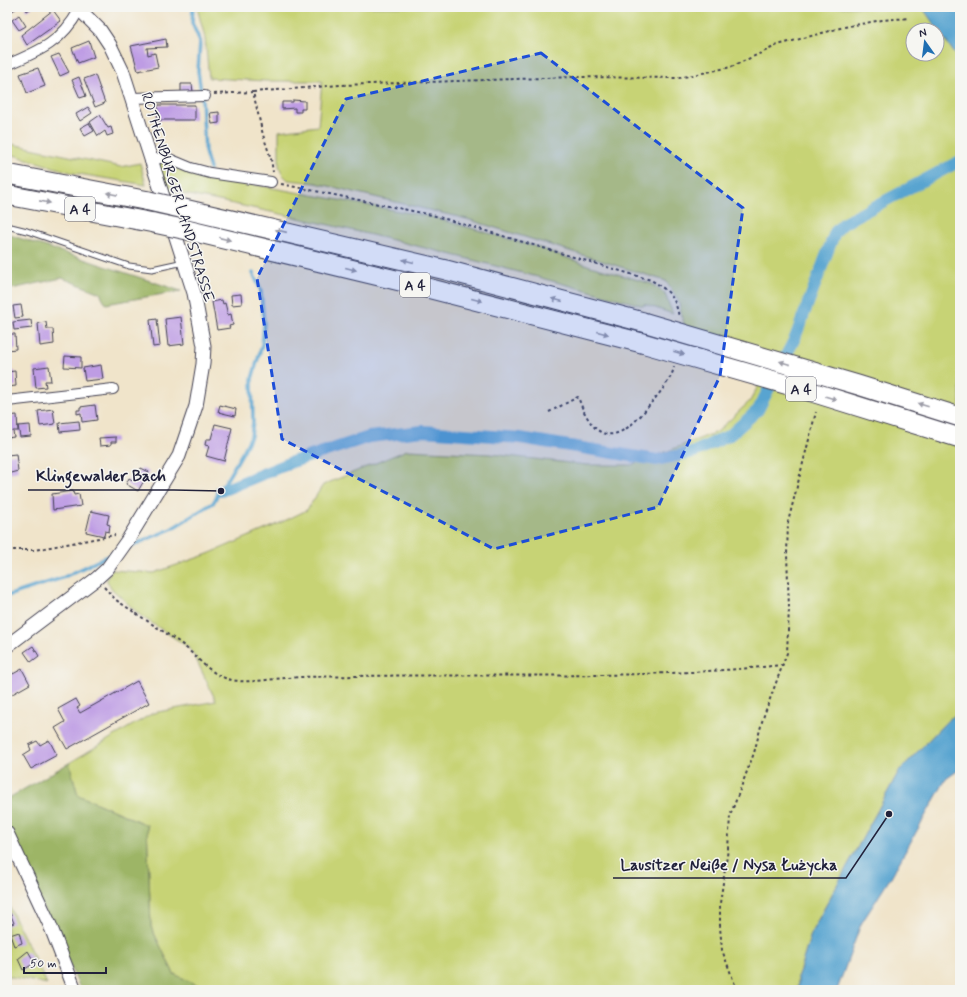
<svg xmlns="http://www.w3.org/2000/svg" width="967" height="997" font-family="Mynerve,sans-serif">
	<style>
		.green { fill: #c7d375; stroke: #747a58; fill-rule: evenodd }
		.forest { fill: #9db566; stroke: #606c50 }
		.water { fill: #58a4d0; stroke: #3d6386 }
		.lines { fill: none; stroke-linecap: round; stroke-linejoin: round }
		.stream { stroke: #58a4d0; stroke-width: 3.5 }
		.canal { stroke: #58a4d0; stroke-width: 12 }
		.building { fill: #be9ce4 }
		.service-casing { stroke: #413f50; stroke-width: 7 }
		.minor-casing { stroke: #413f50; stroke-width: 12 }
		.tertiary-casing { stroke: #413f50; stroke-width: 15 }
		.motorway-casing { stroke: #413f50; stroke-width: 21 }
		.path { stroke: #413f50; stroke-width: 2; stroke-dasharray: 3 3; stroke-linecap: butt }
		.service { stroke: #fff; stroke-width: 5 }
		.minor { stroke: #fff; stroke-width: 10 }
		.tertiary { stroke: #fff; stroke-width: 13 }
		.motorway { stroke: #fff; stroke-width: 19 }
		.motorway-bridge-casing { stroke: #413f50; stroke-width: 21; stroke-linecap: butt }
		.motorway-bridge { stroke: #fff; stroke-width: 19 }
		.oneway { fill: #9c9ca7 }
		.marked { fill: #1d4ed8; fill-opacity: 0.2; stroke: #1d4ed8; stroke-width: 3; stroke-dasharray: 8 5; stroke-linejoin: round }
		.labels { text-anchor: middle; stroke-width: 3; stroke-linejoin: round; paint-order: stroke }
		.shield { fill: #f6f6f2; stroke: #626272; stroke-width: 1 }
		.shield-label { font-size: 14px; font-weight: bold; fill: #22223b }
		.street-label { font-size: 15px; fill: #22223b; stroke: #f6f6f2 }
		.leader { fill: none; stroke: #22223b; stroke-width: 1.5 }
		.callout-dot { fill: #22223b; stroke: #f6f6f2; stroke-width: 1.5 }
		.callout-label { font-size: 16px; text-anchor: middle; font-weight: bold; fill: #22223b; stroke: #f6f6f2; stroke-width: 3; stroke-linejoin: round; paint-order: stroke }
	</style>
	<rect width="100%" height="100%" fill="#f6f6f2"/>
	<filter id="ink" filterUnits="userSpaceOnUse"><feTurbulence type="fractalNoise" baseFrequency=".025" numOctaves="2"/><feDisplacementMap in="SourceGraphic" scale="8" xChannelSelector="R" yChannelSelector="G"/><feConvolveMatrix kernelMatrix="1 2 1 2 8 2 1 2 1" color-interpolation-filters="sRGB"/></filter>
	<filter id="wash" filterUnits="userSpaceOnUse"><feTurbulence type="fractalNoise" baseFrequency=".012" numOctaves="4" result="noise"/><feDisplacementMap in="SourceGraphic" scale="16" xChannelSelector="R" yChannelSelector="G"/><feGaussianBlur stdDeviation="0.9" result="paint"/><feColorMatrix in="noise" values="0 0 0 0 0 0 0 0 0 0 0 0 0 0 0 0 0 1.4 0 .05"/><feComposite in="paint" operator="in"/></filter>
	<g filter="url(#wash)">
		<rect width="100%" height="100%" fill="#f0e4ca"/>
		<g class="green">
			<path d="M197 7H922L960 61V417L686 332 678 300 666 281 467 219 316 183 288 180 282 174 279 166V131L318 126 322 81H266L209 78 205 38ZM913 30H937V54H913Z"/>
			<polygon points="7,143 121,167 140,163 146,185 73,173 7,153"/>
			<path d="M162 161 196 174 432 217 537 247 590 266 652 284 665 294 673 314 644 304V306C486 262 326 221 164 190L156 164Z"/>
			<polygon points="763,377 960,440 960,712 948,720 899,771 812,931 798,976 798,990 208,990 174,974 151,927 147,825 78,795 69,763 153,713 216,701 194,655 188,647 141,616 112,589 107,581 107,578 112,570 154,573 208,554 276,525 307,510 323,485 407,450 490,454 587,465 631,465 717,432 750,401"/>
			<polygon points="7,902 47,984 7,976"/>
		</g>
		<g class="forest">
			<polygon points="7,234 181,291 106,304 100,293 62,278 7,290"/>
			<polygon points="69,763 78,795 147,825 151,927 174,974 208,990 81,990 7,830 7,799"/>
		</g>
		<g class="water">
			<polygon points="922,7 960,7 960,61"/>
			<polygon points="960,712 960,769 946,779 891,877 861,924 837,990 798,990 798,976 812,931 899,771 948,720"/>
		</g>
		<g class="lines">
			<g class="stream">
				<polyline points="193,7 192,23 200,41 198,71 201,92"/>
				<polyline points="202,98 205,152 210,169"/>
				<polyline points="129,547 171,529 213,503 244,450 251,436 253,422 252,379 262,345 264,323 261,291 253,273"/>
				<polyline points="7,596 62,578 112,554"/>
			</g>
			<polyline class="canal" points="221,491 292,462 369,437 423,431 520,438 657,460 694,452 730,435 758,410 795,338 835,232 843,224 853,218 960,161"/>
		</g>
		<g id="blocks">
			<g class="building">
				<polygon points="7,7 19,7 7,14"/>
				<polygon points="25,7 33,7 27,11"/>
				<polygon points="53,10 61,21 27,45 21,35"/>
				<polygon points="19,15 26,26 19,30 12,20"/>
				<polygon points="166,39 167,47 147,48 148,55 155,53 158,67 138,71 131,46"/>
				<polygon points="89,41 94,57 78,63 72,48"/>
				<polygon points="59,54 69,72 60,76 51,57"/>
				<polygon points="38,68 45,86 27,93 20,74"/>
				<polygon points="95,75 105,103 95,107 84,79"/>
				<polygon points="79,77 86,96 80,98 72,80"/>
				<polygon points="181,84 192,84 193,92 181,92"/>
				<polygon points="293,100 305,101 305,109 301,109 301,112 295,112 295,108 282,109 282,102 293,102"/>
				<polygon points="158,105 195,105 195,120 157,120"/>
				<polygon points="88,107 92,113 80,121 76,114"/>
				<polygon points="219,112 219,123 212,124 210,113"/>
				<polygon points="100,115 108,128 111,127 113,134 107,136 105,131 98,136 90,122"/>
				<polygon points="89,123 94,131 85,136 80,128"/>
				<polygon points="241,294 242,304 232,305 231,295"/>
				<polygon points="222,300 223,304 225,303 228,315 231,314 233,325 229,326 230,328 217,330 212,302"/>
				<polygon points="21,305 23,317 15,318 13,306"/>
				<polygon points="181,317 184,344 168,346 165,319"/>
				<polygon points="157,319 160,346 153,347 150,320"/>
				<polygon points="31,320 32,328 14,330 13,322"/>
				<polygon points="46,322 47,329 53,329 54,344 40,346 38,323"/>
				<polygon points="7,334 15,334 16,349 7,350"/>
				<polygon points="65,356 81,357 81,368 64,367"/>
				<polygon points="101,365 103,379 85,381 83,368"/>
				<polygon points="49,366 51,381 45,381 46,387 36,388 34,368"/>
				<polygon points="15,371 16,386 7,387 7,372"/>
				<polygon points="95,405 97,420 82,422 81,413 77,414 77,410 80,410 80,407"/>
				<polygon points="220,405 236,409 235,416 218,412"/>
				<polygon points="53,409 55,424 40,426 38,411"/>
				<polygon points="17,415 18,431 13,431 14,437 7,438 7,416"/>
				<polygon points="79,421 80,430 60,432 59,423"/>
				<polygon points="215,424 232,428 224,461 206,456 209,446 205,445 206,439 211,439"/>
				<polygon points="30,425 31,436 20,437 18,426"/>
				<polygon points="116,437 116,442 111,442 111,445 100,446 99,438"/>
				<polygon points="16,454 18,471 7,474 7,455"/>
				<polygon points="141,468 149,472 138,491 126,484 129,478 134,481"/>
				<polygon points="73,491 74,495 79,494 81,506 53,510 52,494"/>
				<polygon points="91,511 109,515 107,524 110,525 109,532 105,531 104,536 86,532"/>
				<polygon points="33,646 39,656 31,662 24,652"/>
				<polygon points="10,669 13,674 22,669 30,684 7,697 7,671"/>
				<polygon points="137,681 149,703 67,749 55,728 65,722 58,709 76,699 80,706 77,708 80,713"/>
				<polygon points="49,740 57,755 31,769 23,755 31,750 29,745 37,741 40,745"/>
				<polygon points="10,913 14,923 7,926 7,914"/>
				<polygon points="19,932 22,943 14,946 10,935"/>
				<polygon points="28,951 35,963 23,970 18,959"/>
			</g>
		</g>
	</g>
	<g filter="url(#ink)">
		<use href="#blocks" fill-opacity="0" stroke="#413f50" stroke-width="1"/>
		<g class="lines">
			<defs>
				<polyline id="service" points="7,226 27,231 129,266 152,269 184,262"/>
				<g id="minor">
					<path d="M7 65C40 51 62 42 79 10"/>
					<polyline points="131,98 205,96"/>
					<polyline points="150,161 160,158 167,158 191,168 210,173 271,182"/>
					<polyline points="7,401 113,389"/>
				</g>
				<g id="tertiary">
					<polyline points="7,646 96,579 107,569 129,538 179,456 196,406 203,364 204,346 194,293 123,72 110,45 100,30 77,7"/>
					<polyline points="7,833 50,925 75,990"/>
				</g>
				<g id="motorway">
					<polyline points="7,174 149,201"/>
					<polyline points="7,195 154,223"/>
					<polyline points="180,208 446,270 643,322"/>
					<polyline points="187,230 400,281 642,343"/>
				</g>
			</defs>
			<use href="#service" class="service-casing"/>
			<use href="#minor" class="minor-casing"/>
			<use href="#tertiary" class="tertiary-casing"/>
			<use href="#motorway" class="motorway-casing"/>
			<g class="path">
				<polyline points="253,92 341,85 573,77 679,78 731,67 778,45 844,27 882,20 909,18"/>
				<polyline points="214,94 253,92 263,135 271,159 273,172"/>
				<path d="M281 184 432 215 651 280C669 291 675 296 679 317"/>
				<path d="M549 412 578 397C581 405 584 413 589 420 609 452 636 423 651 403 659 394 672 379 674 367"/>
				<polyline points="7,550 34,550 115,535"/>
				<path d="M104 587 116 600 179 642C195 654 206 671 225 678 244 685 267 679 287 678 308 676 330 677 352 676 495 674 640 680 782 665"/>
				<polyline points="737,990 722,950 720,927 720,903 728,849 730,816 754,753 763,718 787,653 789,608 787,555 788,522 816,412"/>
			</g>
			<use href="#service" class="service"/>
			<use href="#minor" class="minor"/>
			<use href="#tertiary" class="tertiary"/>
			<use href="#motorway" class="motorway"/>
			<defs>
				<g id="motorway-bridge">
					<polyline points="149,201 180,208"/>
					<polyline points="154,223 187,230"/>
					<polyline points="643,322 858,385 960,417"/>
					<polyline points="642,343 799,388 960,438"/>
				</g>
			</defs>
			<use href="#motorway-bridge" class="motorway-bridge-casing"/>
			<use href="#motorway-bridge" class="motorway-bridge"/>
		</g>
		<defs><path id="oneway-solid" d="M-6-.8H1V-3.2L6.5 0L1 3.2V.8H-6Z"/></defs>
		<g class="oneway">
			<use href="#oneway-solid" transform="translate(112 194) rotate(-169)"/>
			<use href="#oneway-solid" transform="translate(45 202) rotate(11)"/>
			<use href="#oneway-solid" transform="translate(281 231) rotate(-167)"/>
			<use href="#oneway-solid" transform="translate(225 239) rotate(13)"/>
			<use href="#oneway-solid" transform="translate(408 261) rotate(-166)"/>
			<use href="#oneway-solid" transform="translate(351 269) rotate(14)"/>
			<use href="#oneway-solid" transform="translate(477 300) rotate(14)"/>
			<use href="#oneway-solid" transform="translate(557 300) rotate(-165)"/>
			<use href="#oneway-solid" transform="translate(603 333) rotate(15)"/>
			<use href="#oneway-solid" transform="translate(679 353) rotate(16)"/>
			<use href="#oneway-solid" transform="translate(785 363) rotate(-163)"/>
			<use href="#oneway-solid" transform="translate(831 398) rotate(17)"/>
			<use href="#oneway-solid" transform="translate(923 405) rotate(-162)"/>
		</g>
	</g>
	<path class="marked" d="M541 53 743 208 720 376 658 507 494 549 282 439 257 278 346 99Z"/>
	<g class="labels">
		<g class="shield">
			<rect x="65" y="197" width="30" height="24" rx="3"/>
			<rect x="400" y="273" width="30" height="24" rx="3"/>
			<rect x="786" y="377" width="30" height="24" rx="3"/>
		</g>
		<g class="shield-label">
			<text x="80" y="214">A 4</text>
			<text x="415" y="290">A 4</text>
			<text x="801" y="394">A 4</text>
		</g>
		<g class="street-label">
			<text transform="translate(178 197) rotate(73)" y="5">ROTHENBURGER LANDSTRASSE</text>
		</g>
	</g>
	<path class="leader" d="M221 491L174 490H28M889 814L846 878H613"/>
	<g class="callout-dot">
		<circle cx="221" cy="491" r="4"/>
		<circle cx="889" cy="814" r="4"/>
	</g>
	<g class="callout-label">
		<text x="101" y="481">Klingewalder Bach</text>
		<text x="729" y="870">Lausitzer Neiße / Nysa Łużycka</text>
	</g>
	<rect width="967" height="997" fill="none" stroke="#f6f6f2" stroke-width="24"/>
	<g transform="translate(925 42) rotate(346)"><circle r="19" fill="#f6f6f2" stroke="#a1a1a9"/>
	<path d="M0-3L7 15L0 10L-7 15Z" fill="#1f6fb2"/>
	<text y="-6" font-size="11" font-weight="bold" text-anchor="middle" fill="#22223b">N</text>
	</g>
	<path d="M24 967v6h82v-6" fill="none" stroke="#22223b" stroke-width="2"/>
	<text x="30" y="967" font-size="12" fill="#22223b" stroke="#f6f6f2" stroke-width="3" paint-order="stroke">50 m</text>
</svg>
